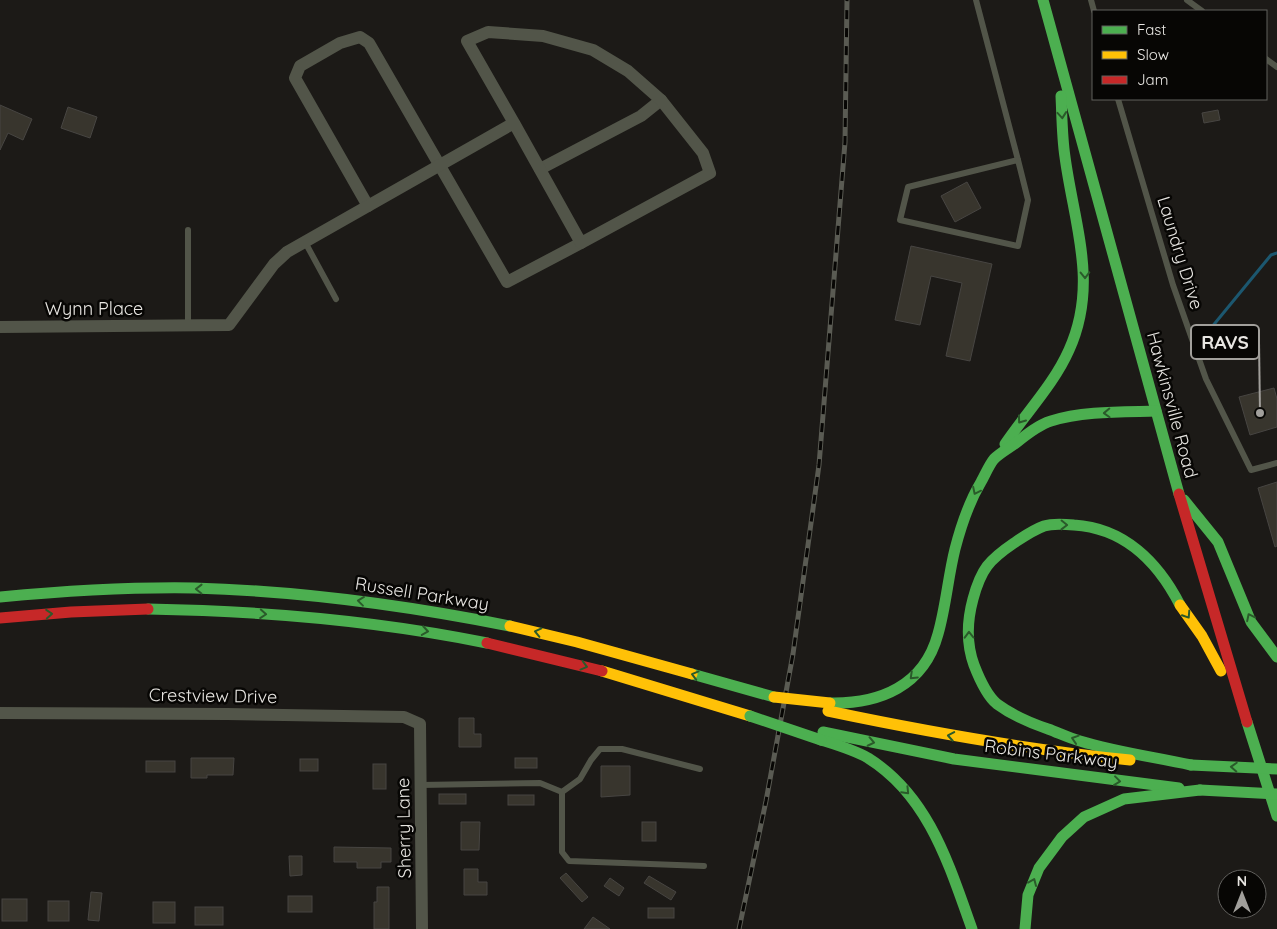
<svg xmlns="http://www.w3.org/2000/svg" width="1277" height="929" font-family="Quicksand,sans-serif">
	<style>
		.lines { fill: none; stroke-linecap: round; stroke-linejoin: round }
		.stream { stroke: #1c576f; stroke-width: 3 }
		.building { fill: #38352d; stroke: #474542 }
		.lane { stroke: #525549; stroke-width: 6 }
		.street { stroke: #525549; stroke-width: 12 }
		.fast { stroke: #4caf50; stroke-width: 11 }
		.slow { stroke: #ffc107; stroke-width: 11 }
		.jam { stroke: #c62828; stroke-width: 11 }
		.rail-casing { stroke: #5a5b53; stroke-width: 5 }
		.rail { stroke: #070604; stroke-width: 3; stroke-dasharray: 9; stroke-linecap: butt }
		.fast-bridge { stroke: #4caf50; stroke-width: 11 }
		.slow-bridge { stroke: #ffc107; stroke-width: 11 }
		.oneway { stroke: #2a5a2a }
		.labels { text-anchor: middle; stroke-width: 5; stroke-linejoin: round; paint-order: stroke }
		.street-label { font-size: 18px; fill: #e8e6e2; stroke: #070604 }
		.leader { fill: none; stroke: #a19f9b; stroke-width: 2 }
		.callout-dot { fill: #a19f9b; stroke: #070604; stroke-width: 2 }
		.callout { fill: #070604; stroke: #a19f9b; stroke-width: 2 }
		.callout-label { font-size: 19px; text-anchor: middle; font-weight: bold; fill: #e8e6e2 }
	</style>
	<rect width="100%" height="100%" fill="#1c1a17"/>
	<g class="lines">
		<polyline class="stream" points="1202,335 1211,328 1271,255 1277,253"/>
	</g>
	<g class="building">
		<polygon points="0,105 32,119 23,140 8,133 0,150"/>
		<polygon points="68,107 97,117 90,138 61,128"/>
		<polygon points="1218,110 1220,120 1204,123 1202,113"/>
		<polygon points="967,182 981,208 955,222 941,196"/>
		<polygon points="911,246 992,264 970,361 946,356 962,283 931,276 920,325 895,320"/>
		<polygon points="1274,388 1277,399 1277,427 1250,435 1239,397"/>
		<polygon points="1277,482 1277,546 1275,547 1258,488"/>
		<polygon points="459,718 474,718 474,734 481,734 481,747 459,747"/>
		<polygon points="191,758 234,758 233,775 207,775 207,778 191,778"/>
		<rect x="515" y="758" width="22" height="10"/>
		<rect x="300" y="759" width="18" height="12"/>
		<rect x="146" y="761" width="29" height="11"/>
		<rect x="373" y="764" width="13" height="25"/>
		<polygon points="601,766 630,766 630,795 601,797"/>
		<rect x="439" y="794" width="27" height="10"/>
		<rect x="508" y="795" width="26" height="10"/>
		<polygon points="461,822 480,822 479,850 461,850"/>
		<rect x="642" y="822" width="14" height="19"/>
		<polygon points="334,847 391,848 391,862 381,862 381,868 357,868 357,862 334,862"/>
		<polygon points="289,856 302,856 302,875 290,876"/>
		<polygon points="464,869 478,869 478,882 487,882 487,895 464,895"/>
		<polygon points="566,873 588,897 582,902 560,878"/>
		<polygon points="649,876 676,892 671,900 644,883"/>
		<polygon points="610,878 624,888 619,896 604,886"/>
		<polygon points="377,887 389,887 389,929 374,929 374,902 377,902"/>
		<polygon points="91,892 102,893 99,921 88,920"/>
		<rect x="288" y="896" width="24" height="16"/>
		<rect x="2" y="899" width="25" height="22"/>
		<rect x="48" y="901" width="21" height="20"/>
		<rect x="153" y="902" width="22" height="21"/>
		<rect x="195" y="907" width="28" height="18"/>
		<rect x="648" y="908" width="26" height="10"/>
		<polygon points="593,917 610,929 584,929"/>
	</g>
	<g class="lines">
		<g class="lane">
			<polyline points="976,0 1018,160"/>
			<polyline points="1091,0 1094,11"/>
			<polyline points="1187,0 1202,11"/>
			<polyline points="1266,59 1277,67"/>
			<polyline points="1118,99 1173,285 1206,379 1251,470 1277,463"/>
			<polygon points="1018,160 1028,200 1018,246 900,220 908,187"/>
			<polyline points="305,242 336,299"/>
			<polyline points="188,327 188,230"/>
			<polyline points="420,785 540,783 562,792 580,779 591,760 600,749 622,749 700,769"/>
			<polyline points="562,792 562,852 569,861 704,866"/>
		</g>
		<g class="street">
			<polyline points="540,169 641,116 661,100"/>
			<polyline points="368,206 295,78 300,66 340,43 360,37 369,43 507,282 581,243"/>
			<polyline points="0,327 229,325 274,264 287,252 514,123 581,243 710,173 703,153 661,100 628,71 593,50 543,36 488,32 467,41 514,123"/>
			<polyline points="0,713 227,714 404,717 420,724 422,929"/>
		</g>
		<g class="fast">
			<polyline points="1043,0 1179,494"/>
			<path d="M1005 444C1026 413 1054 384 1069 350 1099 284 1074 224 1065 157 1062 137 1062 116 1061 96"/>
			<polyline points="1184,500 1218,542 1251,622 1277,657"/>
			<path d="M0 597C64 591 129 587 194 588 301 591 405 605 510 626"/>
			<path d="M1180 605C1158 562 1124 528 1074 525 1064 524 1053 523 1044 526 1033 530 1023 537 1014 543 989 560 981 569 973 599 967 621 966 643 974 665 979 678 986 695 997 704 1012 715 1030 723 1048 729 1059 733 1069 738 1080 741 1116 752 1154 757 1191 765"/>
			<path d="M148 609C262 611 374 620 487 643"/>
			<polyline points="692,674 774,697"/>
			<path d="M830 703C880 704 924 686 938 634 946 606 948 577 955 549 961 526 969 502 981 482 985 475 989 465 994 459 1000 453 1009 448 1016 443 1026 435 1038 425 1051 421 1082 411 1123 412 1156 411"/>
			<polyline points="1247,722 1277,816"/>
			<polyline points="823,732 954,759 1179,788"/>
			<path d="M821 740C837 745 854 750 868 758 929 796 949 865 972 929"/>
			<polyline points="1025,929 1028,895 1039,868 1062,837 1084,817 1124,799 1200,790"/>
		</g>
		<g class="slow">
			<polyline points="1180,605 1202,636 1221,671"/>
			<polyline points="510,626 577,642 692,674"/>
			<polyline points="602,671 750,716"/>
			<path d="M828 711C928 732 1028 750 1130 760"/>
		</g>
		<g class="jam">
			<polyline points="1179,494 1247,722"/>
			<polyline points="0,618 71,612 148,609"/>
			<polyline points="487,643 602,671"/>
		</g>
		<defs>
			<polyline id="rail" points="739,929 766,801 793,654 819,465 845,142 847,0"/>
		</defs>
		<use href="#rail" class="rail-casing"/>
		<use href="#rail" class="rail"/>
		<g class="fast-bridge">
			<polyline points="750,716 821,740"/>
			<polyline points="1191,765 1277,769"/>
			<polyline points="1200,790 1277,794"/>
		</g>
		<polyline class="slow-bridge" points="774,697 830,703"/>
	</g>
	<defs><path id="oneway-chevron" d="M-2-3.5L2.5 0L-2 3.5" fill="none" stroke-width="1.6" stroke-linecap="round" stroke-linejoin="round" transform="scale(1.25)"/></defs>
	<g class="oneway">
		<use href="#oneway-chevron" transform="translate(1062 115) rotate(85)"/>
		<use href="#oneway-chevron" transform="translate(1085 275) rotate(89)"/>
		<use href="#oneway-chevron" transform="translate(1107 413) rotate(178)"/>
		<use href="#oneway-chevron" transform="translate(1021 420) rotate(126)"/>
		<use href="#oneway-chevron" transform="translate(976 491) rotate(116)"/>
		<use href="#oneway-chevron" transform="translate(1064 525) rotate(1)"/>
		<use href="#oneway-chevron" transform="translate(199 589) rotate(-179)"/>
		<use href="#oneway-chevron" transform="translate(361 601) rotate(-173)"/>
		<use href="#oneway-chevron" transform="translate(49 614) rotate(-4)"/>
		<use href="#oneway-chevron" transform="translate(263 614) rotate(4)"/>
		<use href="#oneway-chevron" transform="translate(1187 615) rotate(57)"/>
		<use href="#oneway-chevron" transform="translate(1250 617) rotate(-116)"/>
		<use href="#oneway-chevron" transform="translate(425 631) rotate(9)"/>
		<use href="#oneway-chevron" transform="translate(538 632) rotate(-167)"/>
		<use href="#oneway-chevron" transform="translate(969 635) rotate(-91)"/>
		<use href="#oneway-chevron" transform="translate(584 666) rotate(15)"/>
		<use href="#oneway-chevron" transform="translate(695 675) rotate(-165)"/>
		<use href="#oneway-chevron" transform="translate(913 676) rotate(136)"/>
		<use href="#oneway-chevron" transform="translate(951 736) rotate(-170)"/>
		<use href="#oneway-chevron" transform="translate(1075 739) rotate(-162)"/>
		<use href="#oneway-chevron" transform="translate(871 742) rotate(12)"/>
		<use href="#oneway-chevron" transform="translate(1234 767) rotate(-177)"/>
		<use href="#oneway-chevron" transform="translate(1117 781) rotate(7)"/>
		<use href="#oneway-chevron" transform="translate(906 791) rotate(46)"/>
		<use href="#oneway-chevron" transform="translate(1033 882) rotate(-67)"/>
	</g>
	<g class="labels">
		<g class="street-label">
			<text transform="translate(1180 253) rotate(73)" y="6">Laundry Drive</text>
			<text x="94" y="315">Wynn Place</text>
			<text transform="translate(1172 405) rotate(75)" y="6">Hawkinsville Road</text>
			<text transform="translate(422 594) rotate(9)" y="6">Russell Parkway</text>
			<text transform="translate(213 696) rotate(1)" y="6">Crestview Drive</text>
			<text transform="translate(1051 754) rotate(7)" y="6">Robins Parkway</text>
			<text transform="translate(404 828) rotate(-91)" y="6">Sherry Lane</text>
		</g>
	</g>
	<path class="leader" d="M1260 413L1259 342"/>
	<circle class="callout-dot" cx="1260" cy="413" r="5"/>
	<rect class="callout" x="1191" y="325" width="68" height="34" rx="5"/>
	<g class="callout-label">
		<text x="1225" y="349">RAVS</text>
	</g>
	<rect x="1092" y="10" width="175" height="90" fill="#070604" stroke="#61605d"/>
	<rect x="1102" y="26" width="25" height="8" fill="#4caf50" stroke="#61605d"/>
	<text x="1137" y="35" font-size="15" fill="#e8e6e2">Fast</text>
	<rect x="1102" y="51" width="25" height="8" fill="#ffc107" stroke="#61605d"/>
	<text x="1137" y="60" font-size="15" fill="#e8e6e2">Slow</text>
	<rect x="1102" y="76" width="25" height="8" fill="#c62828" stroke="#61605d"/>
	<text x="1137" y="85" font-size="15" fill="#e8e6e2">Jam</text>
	<g transform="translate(1242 894)"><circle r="24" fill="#070604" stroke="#61605d"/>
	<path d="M0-4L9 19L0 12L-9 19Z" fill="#a19f9b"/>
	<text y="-8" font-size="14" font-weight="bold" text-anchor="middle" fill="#e8e6e2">N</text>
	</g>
</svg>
